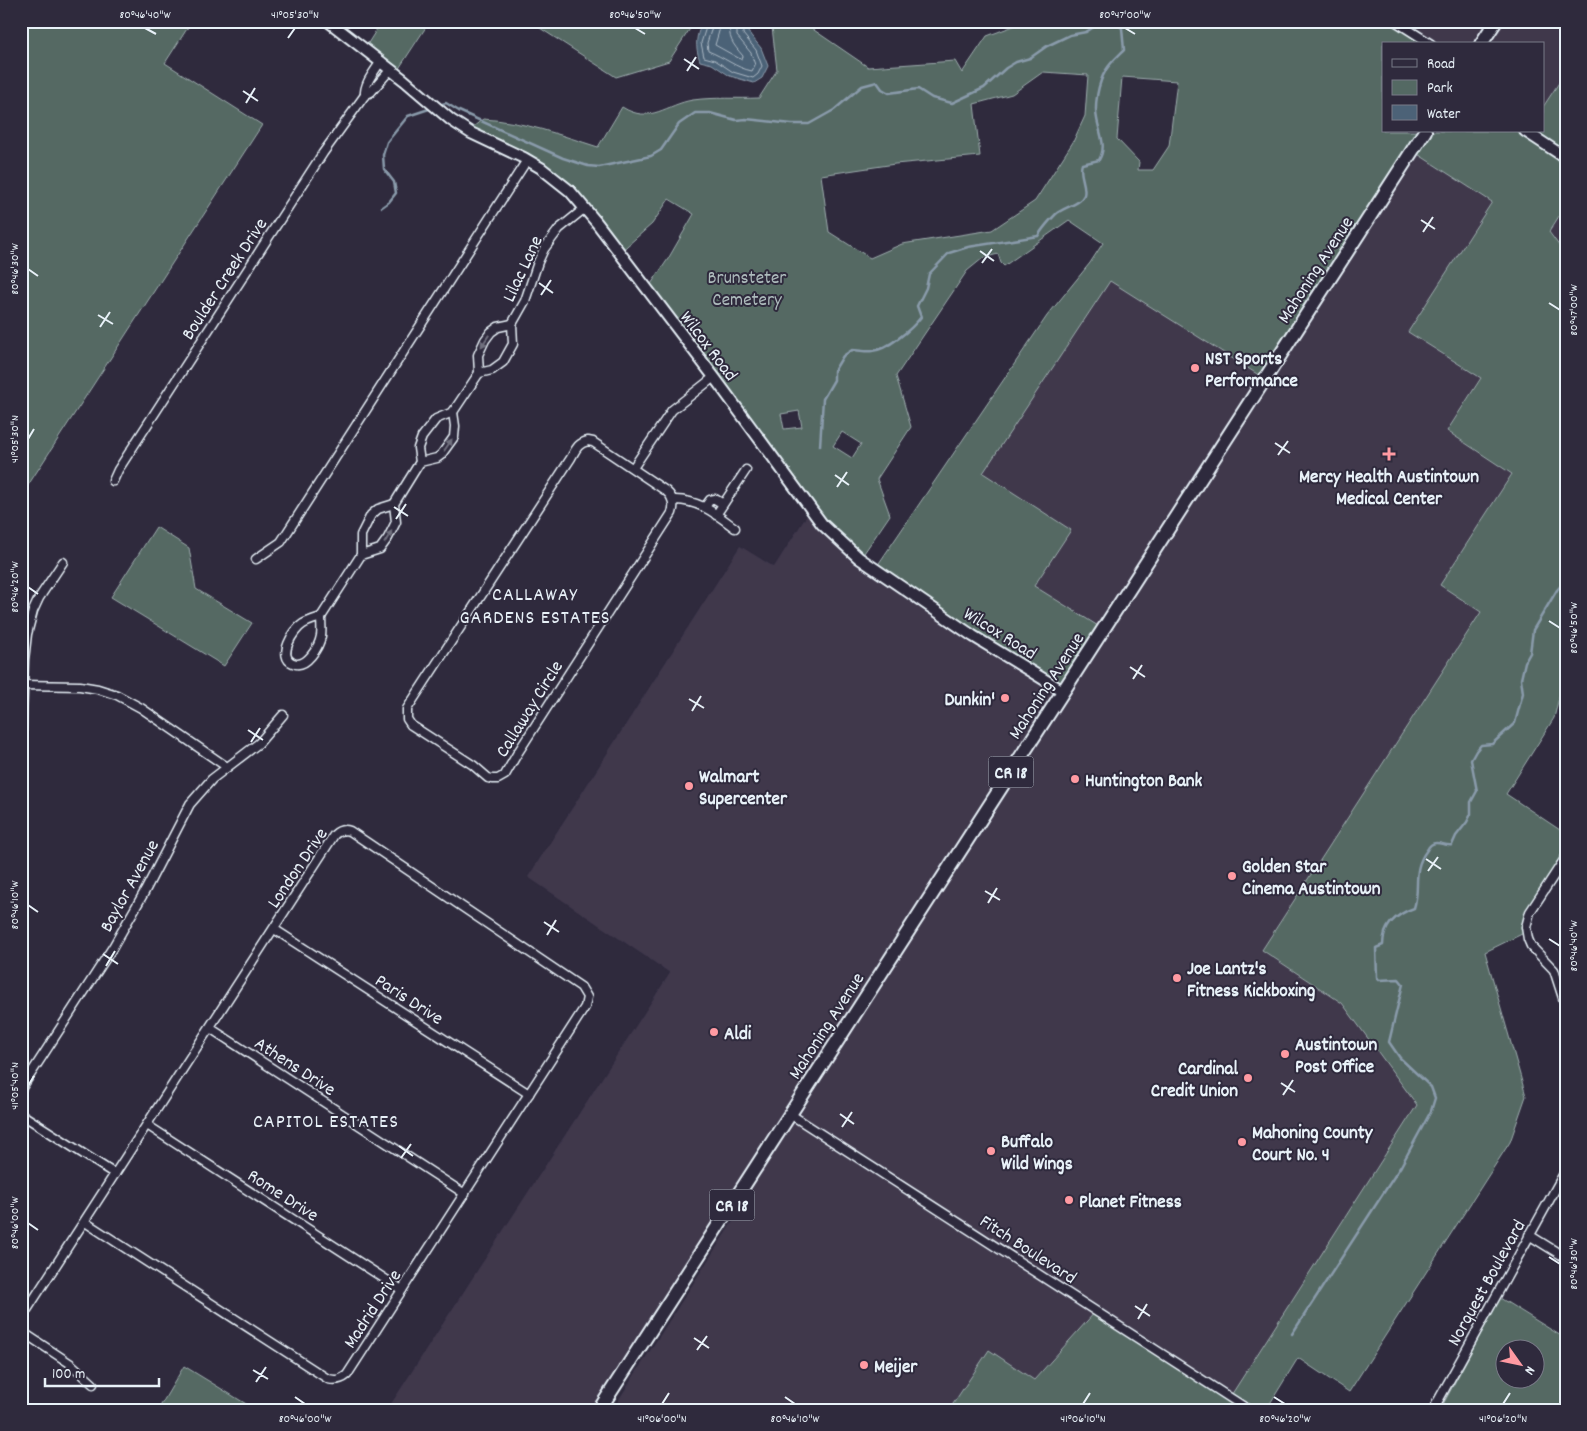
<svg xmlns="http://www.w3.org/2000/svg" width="1587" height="1431" font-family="Dekko,sans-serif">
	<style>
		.built { fill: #3f374c }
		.green { fill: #546963; stroke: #9eadae; fill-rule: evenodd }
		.water { fill: #4c6277; stroke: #8a9bab }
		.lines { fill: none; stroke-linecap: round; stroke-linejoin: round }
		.shore { stroke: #aab8c4; stroke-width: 1 }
		.stream { stroke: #8a9bab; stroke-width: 2.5 }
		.minor-casing { stroke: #e8f1f8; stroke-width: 11 }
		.tertiary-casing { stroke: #e8f1f8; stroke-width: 14 }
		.primary-casing { stroke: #e8f1f8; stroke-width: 16 }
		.minor { stroke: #2f2a3d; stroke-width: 8 }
		.tertiary { stroke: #2f2a3d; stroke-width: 10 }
		.primary { stroke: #2f2a3d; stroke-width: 12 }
		.oneway { fill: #70707e }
		.ticks { fill: none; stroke: #e8f1f8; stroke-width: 2 }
		.poi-dot { fill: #ff9aa2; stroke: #2f2a3d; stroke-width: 2 }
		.labels { text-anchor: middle; stroke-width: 4; stroke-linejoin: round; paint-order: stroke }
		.shield { fill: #2f2a3d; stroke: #b0b5c0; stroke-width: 1 }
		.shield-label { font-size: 18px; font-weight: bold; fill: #e8f1f8 }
		.street-label { font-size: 19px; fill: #e8f1f8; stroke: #2f2a3d }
		.park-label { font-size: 19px; fill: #adbbbc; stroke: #2f2a3d }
		.poi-label { font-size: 19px; font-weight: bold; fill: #e8f1f8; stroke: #2f2a3d; text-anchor: start }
		.neighbourhood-label { font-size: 20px; letter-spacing: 1px; fill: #e8f1f8; stroke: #2f2a3d }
		.neatline { fill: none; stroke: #e8f1f8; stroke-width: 2 }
		.ticks-label { font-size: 12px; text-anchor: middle; fill: #e8f1f8 }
	</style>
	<rect width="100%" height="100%" fill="#2f2a3d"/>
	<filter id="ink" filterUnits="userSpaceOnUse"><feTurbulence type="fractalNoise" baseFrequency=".02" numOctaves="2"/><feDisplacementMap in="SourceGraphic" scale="10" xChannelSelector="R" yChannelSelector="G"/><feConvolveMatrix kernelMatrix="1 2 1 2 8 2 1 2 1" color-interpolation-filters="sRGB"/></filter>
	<g filter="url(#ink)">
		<g class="built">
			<polygon points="1395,21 1566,21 1566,72 1543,107 1543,44 1431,44"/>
			<polygon points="1425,131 1527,131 1481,378 1447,431 1512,474 1441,585 1481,612 1262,950 1342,1003 1417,1105 1230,1398 1096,1311 1034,1380 989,1351 949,1410 612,1410 753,1190 745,1184 599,1410 387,1410 670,973 528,877 740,546 774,567 811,509 875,569 1034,586 953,454 1047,316 1081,274"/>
			<polygon points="1566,205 1566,255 1549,232"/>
		</g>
		<g class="green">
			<polygon points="21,21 192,21 165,63 262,125 21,496"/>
			<polygon points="382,21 430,21 396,73 365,48"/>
			<polygon points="529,21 695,21 669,61 616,77"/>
			<path d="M769 21H811L808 26 868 67 955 61 962 73 987 36 1027 21H1395L1431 44H1383V131H1543V107L1566 72V205L1549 232 1566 255V669L1554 718 1506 794 1566 834V857L1530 912 1526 932 1485 952 1526 1096 1510 1142 1349 1392 1298 1358 1266 1410H1249L1240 1404 1236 1410H949L989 1350 1034 1380 1096 1311 1230 1397 1417 1105 1342 1003 1262 950 1481 612 1440 585 1512 474 1447 431 1481 378 1408 332 1492 202 1413 151 1265 379 1110 281 983 473 1071 530 1034 586 1103 629 1063 691 875 569 1047 316 1090 263 1103 243 1069 220 1004 266 1001 263 998 254 983 258 967 271 896 376 911 427 877 479 890 515 860 559 845 547 647 290 668 259 694 214 669 199 652 224 619 253 555 178 468 131 483 119C523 121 560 135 598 147L622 107C651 125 666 104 693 100 714 97 737 99 759 98L777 70 772 27ZM1043 72 1088 75 1085 116 1073 142 1035 201 992 230 902 244 870 258 829 232 821 175 895 164 980 156 974 104 1012 94ZM1122 77 1177 81 1169 146 1153 170H1138L1139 162 1117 139ZM799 411 802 427 784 429 781 414ZM842 432 861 444 852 458 833 446Z"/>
			<polygon points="156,527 189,548 196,589 252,623 224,666 111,597"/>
			<path d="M1500 1298 1566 1339V1410H1440ZM1504 1348H1534V1378H1504Z"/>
			<polygon points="184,1366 256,1410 158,1410"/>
		</g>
		<path class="water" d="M704 21H749L748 32 761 48 768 66 762 78 754 83 730 76 712 64 700 61C695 47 695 34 704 21Z"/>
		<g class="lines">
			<g class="shore">
				<polyline points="708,21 701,43 704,57 715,60 733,72 753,78 758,74 762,66 756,50 743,34 744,21"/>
				<path d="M714 21 707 43 708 51C724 57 736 68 752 71L755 65 751 53 737 36V21"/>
				<path d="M722 21 715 45 742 60 743 56C732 43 728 39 730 21"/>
			</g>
			<g class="stream">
				<polyline points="439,105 446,103 459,111 563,158 588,166 599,167 651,156 661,150 679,124 695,113 710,113 736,120 746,119 792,124 809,124 834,110 862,86 877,82 882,89 889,93 918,89 932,98 952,103 984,88 1006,68 1016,62 1030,58 1047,46 1070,35 1086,32 1103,21"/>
				<polyline points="382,207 389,202 396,193 394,182 384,169 383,155 387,142 408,116 432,108"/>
				<path d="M820 446 823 399 834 380V371L843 356 852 350C859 350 866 352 872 351 887 350 912 329 921 317L917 306 926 288 929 274 949 253 968 247 1038 236C1043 228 1049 221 1056 214 1063 207 1080 205 1084 195 1087 184 1078 174 1082 164L1099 160C1107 146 1100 135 1097 119 1094 105 1098 83 1106 70 1110 63 1118 56 1124 50L1122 28 1113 21"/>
				<path d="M1292 1334 1401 1166 1431 1111 1435 1098 1431 1087 1400 1058 1389 1042 1403 984 1399 979 1379 980 1377 977 1376 948 1383 945C1383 925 1397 914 1414 908 1421 887 1411 871 1427 850 1429 846 1432 843 1436 843 1442 843 1446 846 1452 845L1456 836 1467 822 1471 814V802L1477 791 1471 760 1476 751 1481 745 1492 744 1515 723 1523 693 1521 679 1525 662 1530 653 1533 630 1557 590 1566 580"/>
			</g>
			<defs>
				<g id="minor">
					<polyline points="1395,21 1431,44"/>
					<path d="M365 95C364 83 375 71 381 61"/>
					<polyline points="479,373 492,370 503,362 513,344 512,324 525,301 538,262 544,249 559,229 585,208"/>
					<path d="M588 441 593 442 666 491C673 497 675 504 672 513L517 754 505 775 498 779H492L488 778 473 765 411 725 407 719V709L571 458C576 449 578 443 588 441Z"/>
					<polyline points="420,462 437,458 441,455 454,437 455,426 453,412"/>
					<polyline points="633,468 672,410 714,377"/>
					<polyline points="113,481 118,470 323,153 365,95 371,92 391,69"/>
					<path d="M673 500C698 499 716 514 735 528"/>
					<polyline points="705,507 710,500 715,499 723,504"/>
					<polyline points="716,515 746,470"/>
					<polyline points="361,555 380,549 388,538 396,522 394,504 420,462 418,448 422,437 436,419 453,412 479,373 478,355 485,340 491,332 498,327 512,324"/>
					<polyline points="256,559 281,542 527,160"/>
					<polyline points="321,617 361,555 361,535 371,515 378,509 394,504"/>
					<path d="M321 617C321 623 322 630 321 636 319 647 306 669 293 663 277 657 293 630 303 624 308 621 315 619 321 617Z"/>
					<polyline points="21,685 80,686 98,689 117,695 141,708 227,767"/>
					<polyline points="21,753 24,660 27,634 33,611 39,598 63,562"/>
					<polyline points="1566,857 1530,912 1526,927 1528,939 1531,946 1554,970 1566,1007"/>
					<polyline points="274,929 529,1094"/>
					<polyline points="210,1028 465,1194"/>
					<polyline points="21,1089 113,947 145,891 190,804 212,779 259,743 283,715"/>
					<polyline points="21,1114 115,1174"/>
					<polyline points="790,1114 1249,1410"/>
					<polyline points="147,1125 402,1290"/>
					<polyline points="1529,1235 1566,1258"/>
					<path d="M21 1319 334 835C339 830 344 829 350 831L581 987 587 997 585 1007 347 1375C341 1380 336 1381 328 1379L85 1222"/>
					<polyline points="21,1331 71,1364 93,1384"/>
					<polyline points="1433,1410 1566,1170"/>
				</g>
				<g id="tertiary">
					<polyline points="328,21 404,80 451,120 471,133 524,158 541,168 570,191 597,223 714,377 822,524 859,558 973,636 1063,691"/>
					<polyline points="1525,131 1566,158"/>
				</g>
				<g id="primary">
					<polyline points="1481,44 1496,21"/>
					<polyline points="599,1410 1425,131"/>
				</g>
			</defs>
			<use href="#minor" class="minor-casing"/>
			<use href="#tertiary" class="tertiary-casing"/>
			<use href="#primary" class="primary-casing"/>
			<use href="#minor" class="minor"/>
			<use href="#tertiary" class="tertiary"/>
			<use href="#primary" class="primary"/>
		</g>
		<defs><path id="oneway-solid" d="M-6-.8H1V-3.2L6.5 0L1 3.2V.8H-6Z" transform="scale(1.25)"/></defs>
		<g class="oneway">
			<use href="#oneway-solid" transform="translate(485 341) rotate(123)"/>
			<use href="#oneway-solid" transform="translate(448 445) rotate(-56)"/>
			<use href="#oneway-solid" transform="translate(388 537) rotate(-59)"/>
		</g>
	</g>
	<path class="ticks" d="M145 28 156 34M635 28 645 34M1125 28 1135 34M288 38 295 28M684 59 699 69M687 71 696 57M243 91 258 101M246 103 255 88M1421 220 1435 229M1423 232 1433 217M980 251 994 261M982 263 992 249M28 269 38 276M539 283 553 293M541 295 551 280M1549 303 1560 310M98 315 113 324M100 327 110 312M28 439 34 429M1275 443 1290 453M1278 455 1288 441M835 475 849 485M837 487 847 472M394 507 408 516M396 519 406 504M28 587 38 594M1549 621 1560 628M1130 667 1145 677M1133 679 1142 665M689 699 704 708M692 711 701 696M248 730 263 740M251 742 260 728M1426 859 1441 869M1428 871 1438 857M985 891 1000 900M988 903 997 888M28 905 38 912M544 922 559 932M547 935 556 920M1549 939 1560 946M103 954 118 964M106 966 115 951M1281 1083 1295 1092M28 1086 34 1076M1283 1095 1293 1080M840 1114 854 1124M842 1127 852 1112M399 1146 413 1156M401 1158 411 1144M28 1223 38 1230M1549 1257 1560 1264M1135 1306 1150 1316M1138 1319 1147 1304M694 1338 709 1348M697 1350 707 1336M253 1370 268 1379M256 1382 266 1367M295 1397 305 1404M785 1397 795 1404M1274 1397 1285 1404M662 1404 669 1393M1083 1404 1090 1393M1503 1404 1510 1393"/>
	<g class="poi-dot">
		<circle cx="1195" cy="368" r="5"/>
		<path d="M1386.5 446.5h5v5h5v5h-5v5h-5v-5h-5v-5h5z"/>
		<circle cx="1005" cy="698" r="5"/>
		<circle cx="1075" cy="779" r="5"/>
		<circle cx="689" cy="786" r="5"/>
		<circle cx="1232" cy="876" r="5"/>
		<circle cx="1177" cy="978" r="5"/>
		<circle cx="714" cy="1032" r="5"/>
		<circle cx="1285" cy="1054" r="5"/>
		<circle cx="1248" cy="1078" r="5"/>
		<circle cx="1242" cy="1142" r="5"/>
		<circle cx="991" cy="1151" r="5"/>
		<circle cx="1069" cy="1200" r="5"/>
		<circle cx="864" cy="1365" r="5"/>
	</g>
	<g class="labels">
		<g class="shield">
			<rect x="988.5" y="756.5" width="45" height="31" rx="4"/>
			<rect x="709.5" y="1189.5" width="45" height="31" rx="4"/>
		</g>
		<g class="shield-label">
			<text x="1011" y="778">CR 18</text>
			<text x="732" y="1211">CR 18</text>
		</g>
		<g class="street-label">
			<text transform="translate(521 268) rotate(-65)" y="7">Lilac Lane</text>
			<text transform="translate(1314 269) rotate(-57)" y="7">Mahoning Avenue</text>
			<text transform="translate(223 278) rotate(-57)" y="7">Boulder Creek Drive</text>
			<text transform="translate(710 345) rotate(53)" y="7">Wilcox Road</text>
			<text transform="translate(1001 632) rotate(32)" y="7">Wilcox Road</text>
			<text transform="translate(1045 685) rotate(-57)" y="7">Mahoning Avenue</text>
			<text transform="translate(528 708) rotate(-58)" y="7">Callaway Circle</text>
			<text transform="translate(296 867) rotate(-56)" y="7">London Drive</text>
			<text transform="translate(128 885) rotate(-61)" y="7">Baylor Avenue</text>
			<text transform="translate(410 998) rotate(33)" y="7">Paris Drive</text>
			<text transform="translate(825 1025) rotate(-57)" y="7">Mahoning Avenue</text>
			<text transform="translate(296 1065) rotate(33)" y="7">Athens Drive</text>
			<text transform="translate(284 1194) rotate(33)" y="7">Rome Drive</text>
			<text transform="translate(1029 1248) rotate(33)" y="7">Fitch Boulevard</text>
			<text transform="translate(1485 1282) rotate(-61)" y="7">Norquest Boulevard</text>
			<text transform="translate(371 1308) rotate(-57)" y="7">Madrid Drive</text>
		</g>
		<g class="park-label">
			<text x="747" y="283">Brunsteter<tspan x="747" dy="22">Cemetery</tspan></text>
		</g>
		<g class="poi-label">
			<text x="1205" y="364">NST Sports<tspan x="1205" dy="22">Performance</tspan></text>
			<text x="1389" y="482" text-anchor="middle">Mercy Health Austintown<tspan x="1389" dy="22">Medical Center</tspan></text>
			<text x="995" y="705" text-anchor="end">Dunkin'</text>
			<text x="699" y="782">Walmart<tspan x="699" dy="22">Supercenter</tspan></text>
			<text x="1085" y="786">Huntington Bank</text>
			<text x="1242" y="872">Golden Star<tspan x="1242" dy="22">Cinema Austintown</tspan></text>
			<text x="1187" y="974">Joe Lantz's<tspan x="1187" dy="22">Fitness Kickboxing</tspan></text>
			<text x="724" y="1039">Aldi</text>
			<text x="1295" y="1050">Austintown<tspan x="1295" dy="22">Post Office</tspan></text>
			<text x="1238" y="1074" text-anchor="end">Cardinal<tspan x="1238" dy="22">Credit Union</tspan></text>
			<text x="1252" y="1138">Mahoning County<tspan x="1252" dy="22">Court No. 4</tspan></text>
			<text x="1001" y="1147">Buffalo<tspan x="1001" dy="22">Wild Wings</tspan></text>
			<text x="1079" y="1207">Planet Fitness</text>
			<text x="874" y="1372">Meijer</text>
		</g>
		<g class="neighbourhood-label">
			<text x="535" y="600">CALLAWAY<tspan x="535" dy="23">GARDENS ESTATES</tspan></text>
			<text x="326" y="1127">CAPITOL ESTATES</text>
		</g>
	</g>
	<rect width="1587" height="1431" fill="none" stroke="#2f2a3d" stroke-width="55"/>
	<rect x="1382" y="42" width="162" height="90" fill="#2f2a3d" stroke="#797a88"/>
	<rect x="1392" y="59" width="25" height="8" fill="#2f2a3d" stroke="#797a88"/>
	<text x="1427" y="68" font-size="15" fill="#e8f1f8">Road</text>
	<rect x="1392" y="80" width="25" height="15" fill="#546963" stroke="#797a88"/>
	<text x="1427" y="92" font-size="15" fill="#e8f1f8">Park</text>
	<rect x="1392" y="105" width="25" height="15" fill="#4c6277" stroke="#797a88"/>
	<text x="1427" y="118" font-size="15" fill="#e8f1f8">Water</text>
	<g transform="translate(1520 1364) rotate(123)"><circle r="24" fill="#2f2a3d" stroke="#797a88"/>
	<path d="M0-4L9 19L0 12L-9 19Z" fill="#ff9aa2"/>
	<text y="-8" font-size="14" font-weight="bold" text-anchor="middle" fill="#e8f1f8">N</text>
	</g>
	<path d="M45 1378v8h114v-8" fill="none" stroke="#e8f1f8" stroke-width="2.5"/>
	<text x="52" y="1378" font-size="15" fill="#e8f1f8" stroke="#2f2a3d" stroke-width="4" paint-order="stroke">100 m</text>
	<rect x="28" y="28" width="1532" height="1376" class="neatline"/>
	<g class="ticks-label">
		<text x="145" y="18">80°46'40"W</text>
		<text x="295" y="18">41°05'30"N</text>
		<text x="635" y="18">80°46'50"W</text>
		<text x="1125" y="18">80°47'00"W</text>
		<text transform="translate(14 269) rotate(-90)" y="4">80°46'30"W</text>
		<text transform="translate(1573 310) rotate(-90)" y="4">80°47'00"W</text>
		<text transform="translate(14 439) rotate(-90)" y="4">41°05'30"N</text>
		<text transform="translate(14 587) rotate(-90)" y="4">80°46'20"W</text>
		<text transform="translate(1573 628) rotate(-90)" y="4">80°46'50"W</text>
		<text transform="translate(14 905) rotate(-90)" y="4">80°46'10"W</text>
		<text transform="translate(1573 946) rotate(-90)" y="4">80°46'40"W</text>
		<text transform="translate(14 1086) rotate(-90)" y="4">41°05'40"N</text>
		<text transform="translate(14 1223) rotate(-90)" y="4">80°46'00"W</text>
		<text transform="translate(1573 1264) rotate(-90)" y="4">80°46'30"W</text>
		<text x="305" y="1422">80°46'00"W</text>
		<text x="662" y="1422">41°06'00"N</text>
		<text x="795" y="1422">80°46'10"W</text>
		<text x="1083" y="1422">41°06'10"N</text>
		<text x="1285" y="1422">80°46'20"W</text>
		<text x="1503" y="1422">41°06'20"N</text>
	</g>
</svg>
